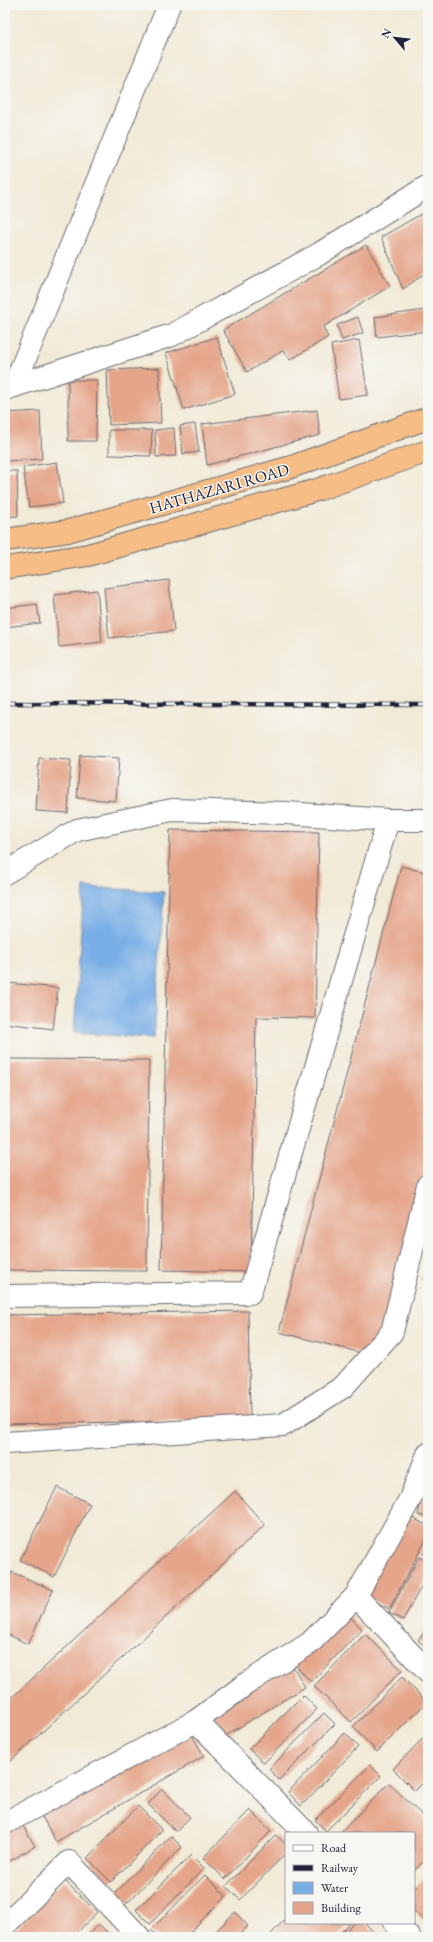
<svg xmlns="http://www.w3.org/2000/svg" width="433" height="1942" font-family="'EB Garamond',serif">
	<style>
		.water { fill: #78aee6; stroke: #4d6890 }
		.building { fill: #e5a58a }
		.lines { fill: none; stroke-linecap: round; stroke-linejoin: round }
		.minor-casing { stroke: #6a6871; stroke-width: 24 }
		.highway-casing { stroke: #6a6871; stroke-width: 24 }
		.minor { stroke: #fff; stroke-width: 22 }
		.highway { stroke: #f6be86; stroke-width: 22 }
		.rail-casing { stroke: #22223b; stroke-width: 4.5 }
		.rail { stroke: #f6f6f2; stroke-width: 3; stroke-dasharray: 9; stroke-linecap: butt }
		.labels { text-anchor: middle; stroke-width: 3; stroke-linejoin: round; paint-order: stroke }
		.street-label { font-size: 16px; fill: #22223b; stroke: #f6f6f2 }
	</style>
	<rect width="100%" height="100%" fill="#f6f6f2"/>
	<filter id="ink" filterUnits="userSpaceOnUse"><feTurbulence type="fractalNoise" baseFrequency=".025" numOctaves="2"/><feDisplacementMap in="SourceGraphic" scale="8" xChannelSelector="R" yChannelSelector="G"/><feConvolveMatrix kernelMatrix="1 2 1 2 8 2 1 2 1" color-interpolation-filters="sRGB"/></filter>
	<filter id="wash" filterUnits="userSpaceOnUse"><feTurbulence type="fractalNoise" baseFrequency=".012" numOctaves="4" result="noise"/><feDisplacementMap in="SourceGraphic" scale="16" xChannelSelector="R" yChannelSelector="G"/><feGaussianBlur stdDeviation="0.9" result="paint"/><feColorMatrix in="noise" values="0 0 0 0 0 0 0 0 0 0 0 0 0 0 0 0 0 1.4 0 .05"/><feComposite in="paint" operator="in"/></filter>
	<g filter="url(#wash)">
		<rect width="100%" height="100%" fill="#f1ead6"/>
		<polygon class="water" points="84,887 164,892 154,1038 74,1033"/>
		<g id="blocks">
			<g class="building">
				<polygon points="428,210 428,271 403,289 381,237"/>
				<polygon points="366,245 390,286 323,327 328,337 290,360 284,350 247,372 223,330"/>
				<polygon points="425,310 427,331 377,337 375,317"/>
				<polygon points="358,317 363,333 342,340 337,325"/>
				<polygon points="217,337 235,394 184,410 166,353"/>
				<polygon points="359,340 368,395 339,399 331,345"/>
				<polygon points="159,368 161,423 109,425 107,370"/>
				<polygon points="68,380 97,380 96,441 68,441"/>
				<polygon points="317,410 320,435 207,465 202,424"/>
				<polygon points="40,411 42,459 5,461 5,413"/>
				<polygon points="195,424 199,452 183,454 180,426"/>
				<polygon points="174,428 176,456 156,457 155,430"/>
				<polygon points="109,430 152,430 151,456 109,455"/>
				<polygon points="57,462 63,503 29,507 23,467"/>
				<polygon points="5,471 17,471 18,516 5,517"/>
				<polygon points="169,580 174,631 109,638 104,588"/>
				<polygon points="97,590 102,642 59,647 54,595"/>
				<polygon points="37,604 40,623 5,627 5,608"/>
				<polygon points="80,755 119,758 116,801 77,798"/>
				<polygon points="39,758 71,760 68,813 36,811"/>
				<polygon points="170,830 319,832 315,1018 256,1017 251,1272 161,1270"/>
				<polygon points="401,866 428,873 428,1197 385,1359 279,1332"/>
				<polygon points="8,983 58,988 53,1029 5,1023"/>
				<polygon points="5,1059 149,1060 147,1271 5,1270"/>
				<polygon points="428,1267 428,1281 424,1280"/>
				<polygon points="248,1311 250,1420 5,1424 5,1315"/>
				<polygon points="57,1487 90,1504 54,1577 20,1560"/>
				<polygon points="235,1491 265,1525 11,1761 5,1754 5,1704"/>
				<polygon points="423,1492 428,1493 428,1517 418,1515"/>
				<polygon points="403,1513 428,1526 428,1536 389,1609 360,1593"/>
				<polygon points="428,1545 428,1556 423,1554"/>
				<polygon points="419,1557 428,1562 428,1574 403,1620 389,1613"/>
				<polygon points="12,1572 53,1590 28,1644 5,1633 5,1588"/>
				<polygon points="346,1613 362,1629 311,1682 295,1665"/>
				<polygon points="428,1628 428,1649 418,1640"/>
				<polygon points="365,1634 402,1670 351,1722 314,1686"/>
				<polygon points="291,1663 305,1687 217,1741 202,1716"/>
				<polygon points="402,1677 427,1702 377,1752 353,1727"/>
				<polygon points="303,1695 317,1709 264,1763 249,1749"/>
				<polygon points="324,1713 335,1724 279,1780 269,1769"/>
				<polygon points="188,1728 204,1756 56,1842 40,1813"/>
				<polygon points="345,1733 358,1747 301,1806 288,1792"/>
				<polygon points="428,1733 428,1778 415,1791 393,1769"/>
				<polygon points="370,1765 381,1776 326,1831 315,1820"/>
				<polygon points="389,1783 428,1821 428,1857 414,1871 414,1833 340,1833"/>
				<polygon points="162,1789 190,1817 176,1832 148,1804"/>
				<polygon points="138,1806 162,1830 111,1882 87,1858"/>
				<polygon points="250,1810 271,1831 225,1879 203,1858"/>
				<polygon points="19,1819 35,1846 5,1864 5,1827"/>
				<polygon points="276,1835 286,1845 286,1853 240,1900 226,1886"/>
				<polygon points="171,1836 182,1847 125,1905 114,1894"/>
				<polygon points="191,1855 204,1868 150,1924 136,1910"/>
				<polygon points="428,1874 428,1925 414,1911 414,1888"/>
				<polygon points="205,1875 226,1896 185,1937 159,1937 151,1930"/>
				<polygon points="64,1880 97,1912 73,1937 8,1937"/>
				<polygon points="235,1912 248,1926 237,1937 210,1937"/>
				<polygon points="286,1918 286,1923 350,1923 336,1937 272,1937 270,1935"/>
				<polygon points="354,1923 365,1923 378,1937 340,1937"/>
				<polygon points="99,1924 112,1937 86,1937"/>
			</g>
		</g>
	</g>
	<g filter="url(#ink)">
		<use href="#blocks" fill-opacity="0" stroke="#6a6871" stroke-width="1"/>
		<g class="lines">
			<defs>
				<g id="minor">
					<polyline points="14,386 172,335 319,254 428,186"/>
					<polyline points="5,389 14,386 169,5"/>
					<polyline points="388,820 428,820"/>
					<polyline points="5,873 77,830 172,810 287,813 388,820 250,1293 5,1296"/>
					<polyline points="5,1443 283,1425 343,1387 392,1332 428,1185"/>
					<polyline points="356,1596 428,1672"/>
					<polyline points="196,1721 306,1833"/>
					<polyline points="5,1823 196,1721 246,1684 310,1643 356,1596 410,1499 428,1454"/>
					<polyline points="395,1923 409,1937"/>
					<polyline points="5,1925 69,1862 139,1937"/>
				</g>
				<g id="highway">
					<polyline points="5,540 68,531 291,467 428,418"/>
					<polyline points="5,568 88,555 317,490 428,451"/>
				</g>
			</defs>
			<use href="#minor" class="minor-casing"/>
			<use href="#highway" class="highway-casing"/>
			<use href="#minor" class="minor"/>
			<use href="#highway" class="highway"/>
			<defs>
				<polyline id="rail" points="5,703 428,705"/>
			</defs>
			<use href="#rail" class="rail-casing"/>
			<use href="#rail" class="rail"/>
		</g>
	</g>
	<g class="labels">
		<g class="street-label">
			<text transform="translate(219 488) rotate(-16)" y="6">HATHAZARI ROAD</text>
		</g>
	</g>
	<rect width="433" height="1942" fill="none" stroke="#f6f6f2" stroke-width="20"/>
	<rect x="285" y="1832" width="130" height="92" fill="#f6f6f2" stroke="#a1a1a9"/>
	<rect x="293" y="1845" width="20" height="6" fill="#ffffff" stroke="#a1a1a9"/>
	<text x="321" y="1852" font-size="12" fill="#22223b">Road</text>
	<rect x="293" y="1865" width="20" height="6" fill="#22223b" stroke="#a1a1a9"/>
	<text x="321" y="1872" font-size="12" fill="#22223b">Railway</text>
	<rect x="293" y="1882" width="20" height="12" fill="#78aee6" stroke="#a1a1a9"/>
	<text x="321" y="1892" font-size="12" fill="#22223b">Water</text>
	<rect x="293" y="1902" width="20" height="12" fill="#e5a58a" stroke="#a1a1a9"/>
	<text x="321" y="1912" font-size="12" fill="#22223b">Building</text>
	<g transform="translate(395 38) rotate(298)" stroke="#f6f6f2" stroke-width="3" paint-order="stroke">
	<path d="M0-3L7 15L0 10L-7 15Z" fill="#22223b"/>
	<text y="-6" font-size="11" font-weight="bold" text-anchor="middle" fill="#22223b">N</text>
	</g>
</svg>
